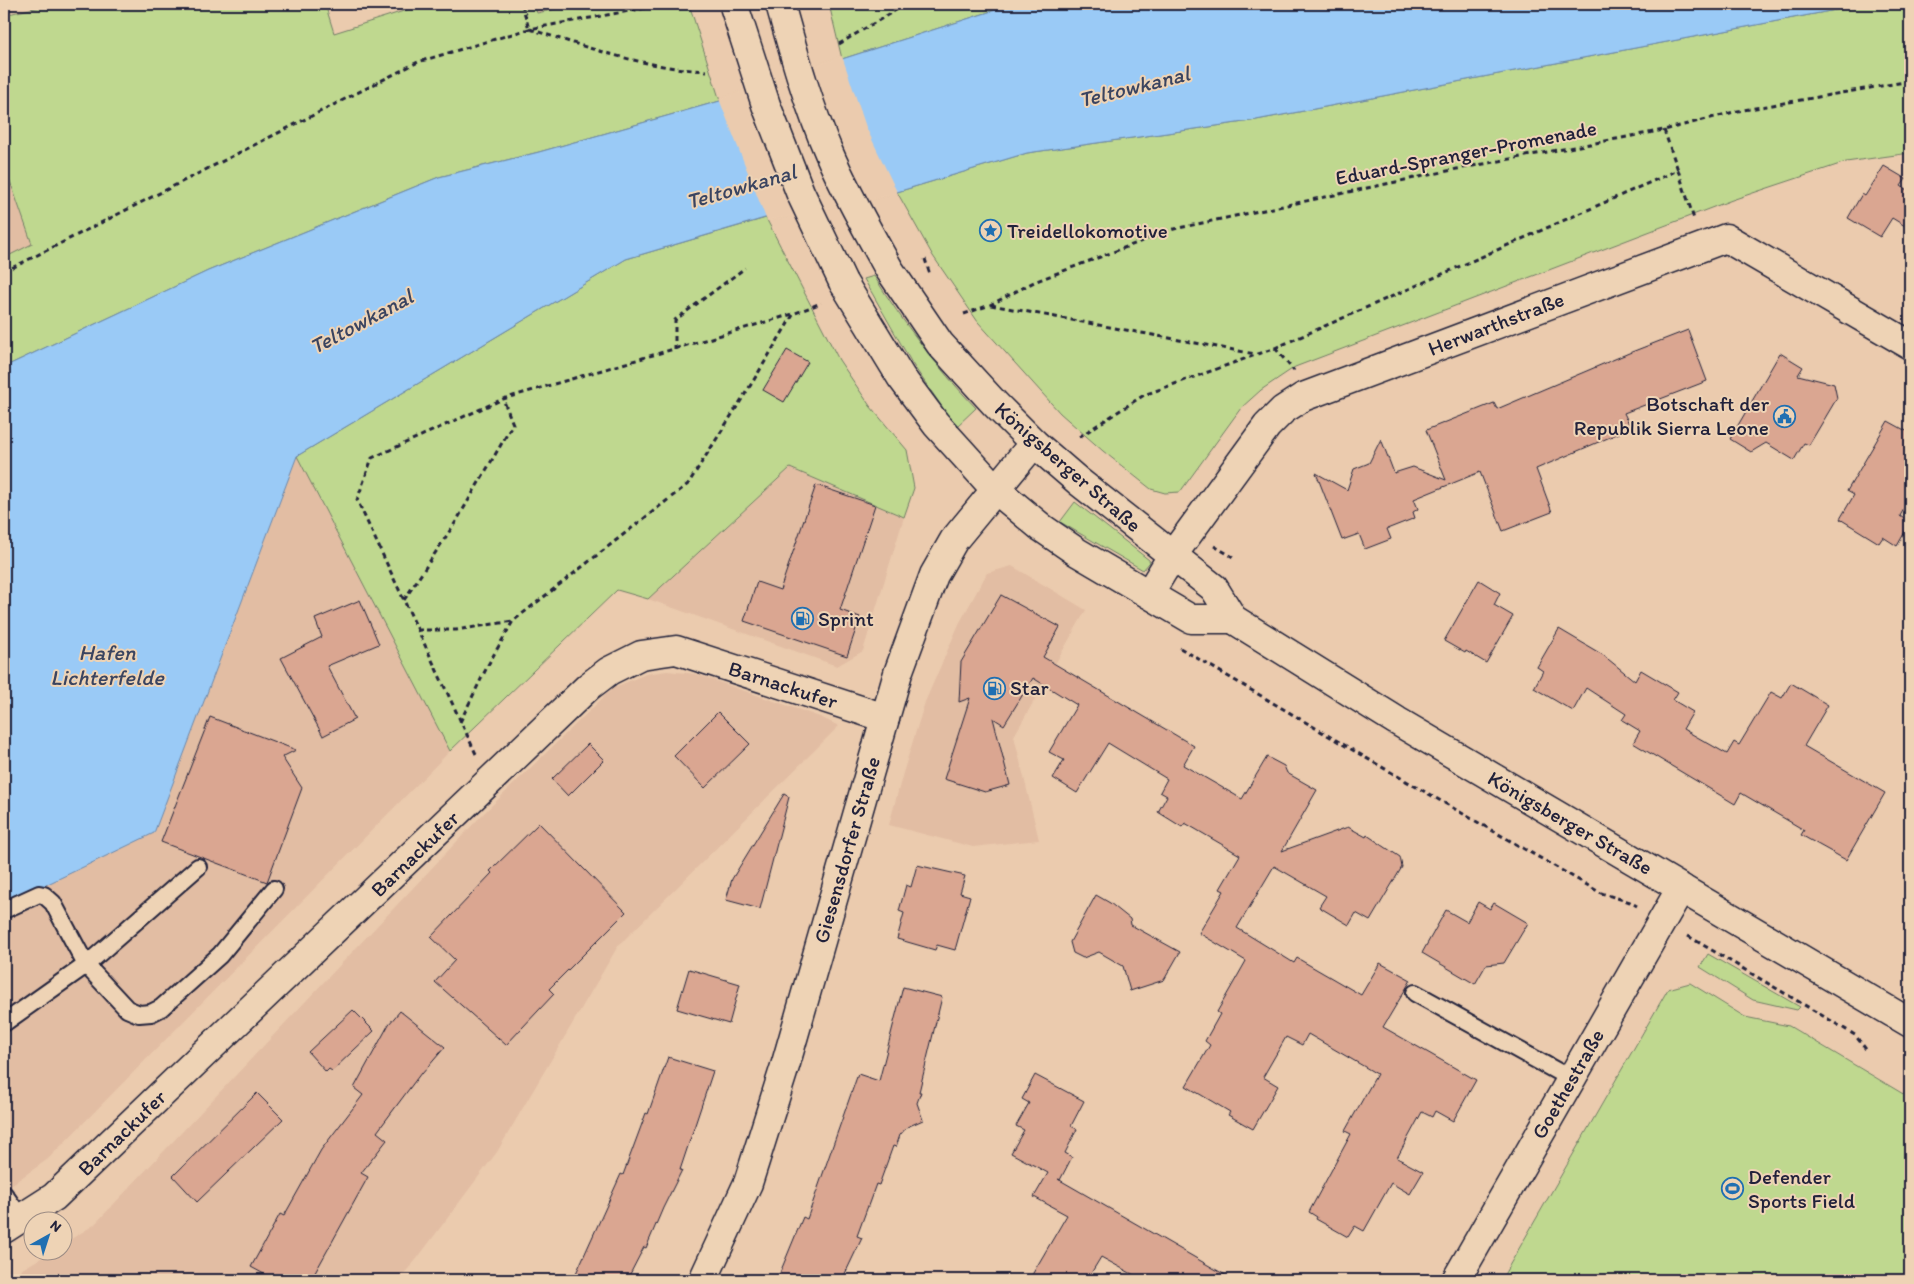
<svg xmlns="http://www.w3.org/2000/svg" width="1914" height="1284" font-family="Itim,sans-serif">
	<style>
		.built { fill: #e2bda3 }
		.green { fill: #bfd88f; stroke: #707d65 }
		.water { fill: #9acaf6; stroke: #6a87ab }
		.pier { fill: #ebcbae }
		.building { fill: #daa691; stroke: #22223b }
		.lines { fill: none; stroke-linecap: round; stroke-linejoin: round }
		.lane-casing { stroke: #22223b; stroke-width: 20 }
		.street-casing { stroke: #22223b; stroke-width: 31 }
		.secondary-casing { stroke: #22223b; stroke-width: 31 }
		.path { stroke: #22223b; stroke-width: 3; stroke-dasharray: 5 4; stroke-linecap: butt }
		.lane { stroke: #eed3b5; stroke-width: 16 }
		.street { stroke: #eed3b5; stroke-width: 28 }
		.secondary { stroke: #eed3b5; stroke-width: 28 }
		.secondary-bridge-casing { stroke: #22223b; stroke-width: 31; stroke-linecap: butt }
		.secondary-bridge { stroke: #eed3b5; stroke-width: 28 }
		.labels { text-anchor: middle; stroke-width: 4; stroke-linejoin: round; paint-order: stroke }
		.street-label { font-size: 21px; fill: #22223b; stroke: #eed3b5 }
		.poi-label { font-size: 21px; fill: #22223b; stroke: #eed3b5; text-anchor: start }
		.water-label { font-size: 22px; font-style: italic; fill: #3a4460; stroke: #eed3b5 }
	</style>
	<rect width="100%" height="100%" fill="#ebcbae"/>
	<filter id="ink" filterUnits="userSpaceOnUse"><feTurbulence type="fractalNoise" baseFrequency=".02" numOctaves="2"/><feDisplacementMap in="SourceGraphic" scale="10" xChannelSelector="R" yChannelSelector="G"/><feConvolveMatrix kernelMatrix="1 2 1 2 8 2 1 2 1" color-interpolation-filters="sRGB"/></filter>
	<g filter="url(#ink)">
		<g class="built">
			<polygon points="534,4 580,4 536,13"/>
			<polygon points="4,164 32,244 4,258"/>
			<polygon points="297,456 450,751 48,1159 4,1190 4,905 154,833"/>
			<polygon points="790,468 904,517 863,651 837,666 648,599"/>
			<polygon points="1012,566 1086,610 1014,736 1039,840 973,847 889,825 903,773 925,702 959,624 987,573"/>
			<polygon points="667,671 696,674 820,717 839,726 618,946 497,1152 416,1260 398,1280 4,1280 51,1252 62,1252 63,1244 94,1225 482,815 613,688 646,674"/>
		</g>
		<g class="green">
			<polygon points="52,4 325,4 334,33 426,4 534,4 537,13 580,4 689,4 720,101 539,152 439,177 208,271 4,367 4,258 32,244 4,164 4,15"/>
			<polygon points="829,4 1014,4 842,59"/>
			<polygon points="1867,4 1910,4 1910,153 1846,162 1732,200 1295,367 1261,390 1241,408 1180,492 1165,493 1151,489 1103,451 1060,413 978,322 933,256 897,192 1027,153 1251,121"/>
			<polygon points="766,218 839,360 870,406 907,450 914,488 904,517 790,468 648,599 617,590 450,751 297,456 626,259"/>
			<path d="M874 276C903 323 937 367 976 408L956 427 913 365 864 279Z"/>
			<polygon points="1075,502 1149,560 1150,562 1143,570 1060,522"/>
			<polygon points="1708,954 1800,1007 1797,1010 1753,1000 1700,967"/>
			<polygon points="1690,983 1745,1017 1789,1026 1910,1098 1910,1280 1501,1280 1668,989"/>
		</g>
		<polygon class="water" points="1014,4 1867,4 1251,121 1027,153 897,192 765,218 626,259 297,456 154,833 4,905 4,367 208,271 439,177 539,152 720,101 842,59"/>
		<polygon class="pier" points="842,56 866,127 898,194 767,221 719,99"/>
		<g class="building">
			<polygon points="1884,166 1906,179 1901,186 1910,192 1910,229 1892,218 1880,237 1848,218 1862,194 1865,196"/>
			<polygon points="1688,330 1707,381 1624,413 1631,428 1536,469 1552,512 1503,531 1480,472 1414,499 1418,509 1413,512 1415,518 1387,529 1391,539 1365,549 1359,534 1342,540 1316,473 1347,490 1354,469 1369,463 1381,439 1394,473 1413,467 1446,480 1426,430 1494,403 1497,409 1629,353"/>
			<polygon points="787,350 808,362 784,402 763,390"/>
			<polygon points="1780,353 1803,367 1798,375 1834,384 1837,398 1809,445 1804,443 1794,460 1766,443 1751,452 1730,439"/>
			<polygon points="1888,421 1910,433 1910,498 1900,516 1910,523 1897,546 1883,537 1879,543 1840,519 1854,495 1847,491"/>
			<polygon points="816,485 875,505 840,610 860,617 847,656 744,621 757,582 780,590"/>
			<polygon points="1479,580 1500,593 1494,605 1513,616 1486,663 1466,651 1465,653 1444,641"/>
			<polygon points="1001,595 1060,627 1043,657 1194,746 1183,765 1242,799 1267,757 1284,766 1287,773 1317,790 1282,851 1348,827 1366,837 1367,835 1400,857 1402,867 1370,921 1356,913 1349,925 1319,907 1326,896 1274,866 1237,928 1294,963 1297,958 1361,995 1380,963 1411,980 1383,1027 1476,1080 1453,1121 1435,1111 1432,1117 1422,1112 1397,1158 1423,1172 1410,1194 1391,1183 1364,1231 1355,1226 1348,1237 1316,1219 1317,1217 1309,1212 1351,1134 1345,1131 1377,1074 1308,1034 1302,1045 1286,1037 1263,1077 1278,1086 1253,1129 1228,1115 1230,1112 1186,1086 1210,1045 1205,1041 1220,1014 1217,1012 1246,961 1199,933 1224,891 1220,889 1240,855 1185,823 1182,827 1158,812 1167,796 1160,792 1167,779 1108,743 1077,793 1053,778 1064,760 1049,752 1077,705 1033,678 1004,725 993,718 1010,785 985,792 944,779 970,698 959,702 961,662"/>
			<polygon points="360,600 379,644 327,666 355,719 323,736 281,658 322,637 315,619"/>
			<polygon points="1559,629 1603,655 1635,681 1641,670 1678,692 1673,700 1693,712 1683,729 1727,754 1734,742 1739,745 1771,692 1782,698 1791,683 1828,705 1804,746 1885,793 1846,860 1801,835 1804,830 1741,793 1735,804 1633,743 1640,731 1622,720 1626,714 1586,688 1573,711 1534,688 1543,671 1537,667"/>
			<polygon points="718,712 750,744 705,788 674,756"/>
			<polygon points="210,717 296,750 282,757 302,788 267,882 161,842"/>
			<polygon points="588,744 604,760 568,796 552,779"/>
			<polygon points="784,794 789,797 760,909 726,900 732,879"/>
			<polygon points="539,823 626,912 549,989 554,994 506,1045 435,982 455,960 431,937 492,873 490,871"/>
			<polygon points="917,865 965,876 960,893 970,896 955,950 937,945 935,950 897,939 904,913 899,911 906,885 911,887"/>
			<polygon points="1096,895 1110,903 1130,919 1131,925 1180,952 1164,980 1130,991 1123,966 1099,952 1083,958 1073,953 1070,942"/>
			<polygon points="1478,902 1490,909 1494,903 1528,923 1504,963 1486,965 1475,984 1422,953 1446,910 1467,922"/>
			<polygon points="689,969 740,984 729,1024 677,1009"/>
			<polygon points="903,987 942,997 919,1092 921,1092 917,1103 923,1120 907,1127 900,1135 896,1147 893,1146 879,1185 876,1184 857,1236 862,1238 842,1280 777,1280 803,1217 807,1219 858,1074 879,1081"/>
			<polygon points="353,1010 374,1031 332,1071 329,1069 326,1072 308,1052"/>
			<polygon points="400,1011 445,1047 422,1074 421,1073 377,1132 387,1140 361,1173 368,1177 311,1280 275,1280 251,1267 280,1214 284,1216 321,1150 363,1095 354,1088 389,1024"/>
			<polygon points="668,1057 713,1071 680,1170 682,1170 663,1208 646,1248 644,1247 627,1280 573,1280 621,1174 623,1175 646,1113 648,1114"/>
			<polygon points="1035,1075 1084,1101 1071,1126 1077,1129 1065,1153 1072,1157 1060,1180 1058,1179 1234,1280 1143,1280 1101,1257 1087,1280 1029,1280 1067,1215 1034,1197 1048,1173 1011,1153 1024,1130 1016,1126 1029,1103 1022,1099"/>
			<polygon points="257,1093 283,1119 197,1202 173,1176"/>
		</g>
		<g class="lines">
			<defs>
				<g id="lane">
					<polyline points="4,910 39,894 44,895 53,903 86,965 127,1009 139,1014 151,1013 161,1008 220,955 274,889"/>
					<polyline points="1415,993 1571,1079"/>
					<polyline points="4,1023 86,965 198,867"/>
					<polyline points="4,1194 21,1218"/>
				</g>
				<g id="street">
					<polyline points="1149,594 1172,556 1267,426 1283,410 1303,397 1726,238 1910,345"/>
					<polyline points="4,1229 54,1197 588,687 609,671 641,655 676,650 885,718"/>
					<polyline points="1456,1280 1681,888"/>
				</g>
				<g id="secondary">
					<polyline points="889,269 940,344 995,404 1034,443 1078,481 1214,588 1233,619 1397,721 1910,1023"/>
					<polyline points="843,282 901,377 936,424 995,489 1042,528 1077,552 1191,619 1233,619"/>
					<polyline points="703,1280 748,1183 786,1063 898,673 934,575 954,540 1034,443"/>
				</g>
			</defs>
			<use href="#lane" class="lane-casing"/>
			<use href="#street" class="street-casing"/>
			<use href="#secondary" class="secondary-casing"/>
			<g class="path">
				<polyline points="522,4 529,29"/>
				<path d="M530 29C588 48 646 68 707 71"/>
				<polyline points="839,44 906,4"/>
				<polyline points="1664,130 1678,170"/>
				<polyline points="925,259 930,275"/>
				<polyline points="4,272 418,62 529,29 668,4"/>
				<polyline points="991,305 1255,354"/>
				<polyline points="964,314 990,305 1034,282 1174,229 1457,169 1664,130 1738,111 1910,81"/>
				<polyline points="1275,348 1294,371"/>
				<polyline points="675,350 675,320 745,268"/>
				<polyline points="1079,437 1144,395 1275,348 1678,170 1694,219"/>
				<polyline points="1214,546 1233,557"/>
				<polyline points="404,600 457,520 513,424 503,399"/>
				<polyline points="417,630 456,630 513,621"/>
				<polyline points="1180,648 1373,762 1601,893 1630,902 1637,906"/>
				<polyline points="460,722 488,665 513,621 688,484 752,383 793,315"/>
				<polyline points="476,754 357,500 372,458 503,399 793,314 821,303"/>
				<polyline points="1688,936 1855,1035 1868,1052"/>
			</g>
			<use href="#lane" class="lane"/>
			<use href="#street" class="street"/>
			<use href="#secondary" class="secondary"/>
			<defs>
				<g id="secondary-bridge">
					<path d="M780 4C794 54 808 105 829 153 846 193 868 231 889 269"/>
					<polyline points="734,6 766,105 800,192 843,282"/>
				</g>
			</defs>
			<use href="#secondary-bridge" class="secondary-bridge-casing"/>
			<use href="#secondary-bridge" class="secondary-bridge"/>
		</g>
	</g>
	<defs>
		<symbol id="sight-ring" viewBox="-11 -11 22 22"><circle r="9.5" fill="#eed3b5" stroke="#1f6fb2" stroke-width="1.5"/><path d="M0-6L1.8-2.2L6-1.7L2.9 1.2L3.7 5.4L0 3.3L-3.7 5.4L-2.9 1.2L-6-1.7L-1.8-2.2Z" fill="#1f6fb2"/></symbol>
		<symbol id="civic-ring" viewBox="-11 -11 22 22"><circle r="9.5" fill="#eed3b5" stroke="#1f6fb2" stroke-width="1.5"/><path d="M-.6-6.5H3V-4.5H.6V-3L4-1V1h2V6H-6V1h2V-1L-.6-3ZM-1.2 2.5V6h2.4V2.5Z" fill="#1f6fb2"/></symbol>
		<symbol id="fuel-ring" viewBox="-11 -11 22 22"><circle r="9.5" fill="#eed3b5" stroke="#1f6fb2" stroke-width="1.5"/><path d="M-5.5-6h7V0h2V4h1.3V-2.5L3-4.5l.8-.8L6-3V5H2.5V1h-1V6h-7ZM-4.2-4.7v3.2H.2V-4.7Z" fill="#1f6fb2"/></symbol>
		<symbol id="stadium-ring" viewBox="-11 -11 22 22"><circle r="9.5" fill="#eed3b5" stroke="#1f6fb2" stroke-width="1.5"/><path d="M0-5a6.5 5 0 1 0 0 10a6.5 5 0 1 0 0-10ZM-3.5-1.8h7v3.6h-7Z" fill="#1f6fb2"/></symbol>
	</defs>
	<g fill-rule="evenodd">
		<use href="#sight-ring" x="978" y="218" width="25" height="25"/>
		<use href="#civic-ring" x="1772" y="404" width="25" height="25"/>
		<use href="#fuel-ring" x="790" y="606" width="25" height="25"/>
		<use href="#fuel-ring" x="982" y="676" width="25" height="25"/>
		<use href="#stadium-ring" x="1720" y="1176" width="25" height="25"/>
	</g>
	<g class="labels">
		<g class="street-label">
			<text transform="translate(1466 153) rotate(-11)" y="7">Eduard-Spranger-Promenade</text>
			<text transform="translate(1496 324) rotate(-21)" y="7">Herwarthstraße</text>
			<text transform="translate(1068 467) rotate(41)" y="7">Königsberger Straße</text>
			<text transform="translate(783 685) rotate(18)" y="7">Barnackufer</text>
			<text transform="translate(1570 823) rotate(30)" y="7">Königsberger Straße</text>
			<text transform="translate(847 850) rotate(-74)" y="7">Giesensdorfer Straße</text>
			<text transform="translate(415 854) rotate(-44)" y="7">Barnackufer</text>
			<text transform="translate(1568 1084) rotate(-60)" y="7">Goethestraße</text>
			<text transform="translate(122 1133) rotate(-44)" y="7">Barnackufer</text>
		</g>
		<g class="poi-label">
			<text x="1007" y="238">Treidellokomotive</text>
			<text x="1769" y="411" text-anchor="end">Botschaft der<tspan x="1769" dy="24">Republik Sierra Leone</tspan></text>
			<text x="818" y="626">Sprint</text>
			<text x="1010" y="695">Star</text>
			<text x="1748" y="1184">Defender<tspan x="1748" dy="24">Sports Field</tspan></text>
		</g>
		<g class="water-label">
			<text transform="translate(1134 86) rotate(-14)" y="8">Teltowkanal</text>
			<text transform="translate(741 186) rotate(-16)" y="8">Teltowkanal</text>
			<text transform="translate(361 321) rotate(-28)" y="8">Teltowkanal</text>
			<text x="107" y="660">Hafen<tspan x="107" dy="25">Lichterfelde</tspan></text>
		</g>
	</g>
	<rect width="1914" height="1284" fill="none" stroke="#eed3b5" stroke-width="20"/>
	<rect x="10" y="10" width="1894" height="1264" fill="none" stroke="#22223b" stroke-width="2" filter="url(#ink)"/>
	<g transform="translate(48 1236) rotate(39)"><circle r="24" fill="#eed3b5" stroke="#9c8c84"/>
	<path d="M0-4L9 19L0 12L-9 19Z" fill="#1f6fb2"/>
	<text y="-8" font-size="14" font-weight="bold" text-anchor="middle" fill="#22223b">N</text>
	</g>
</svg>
